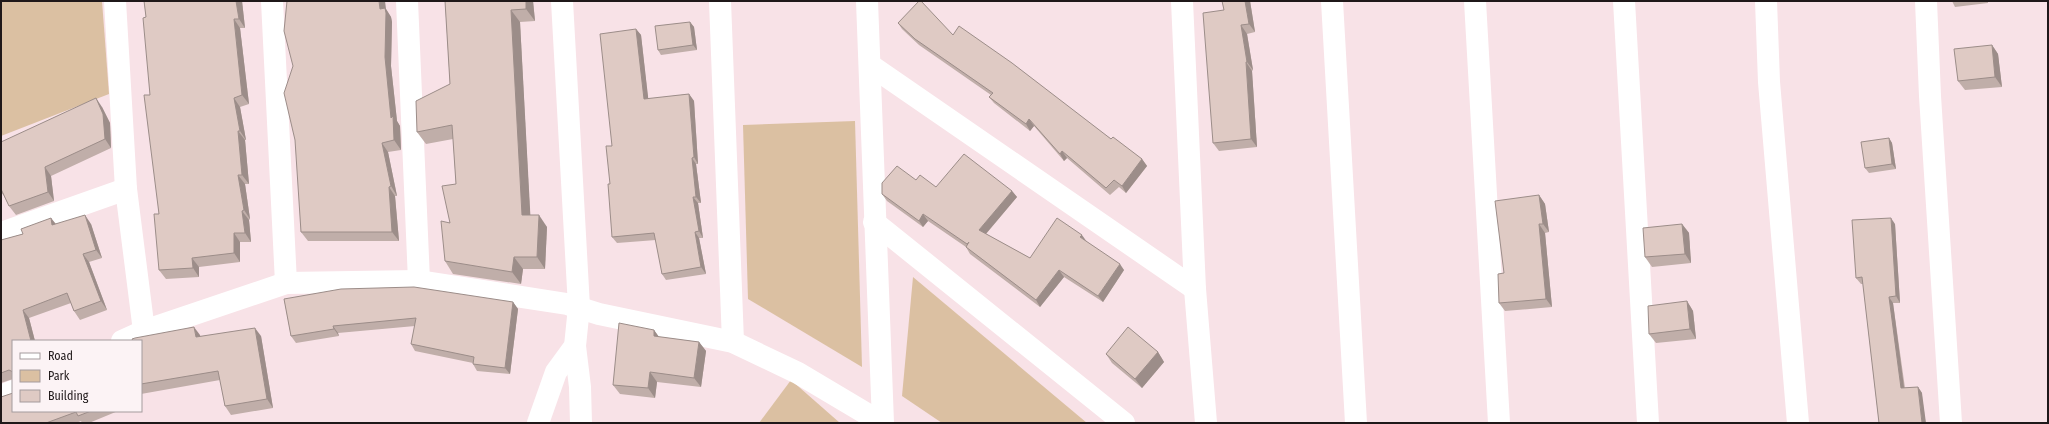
<svg xmlns="http://www.w3.org/2000/svg" width="2049" height="424" font-family="'Fira Sans Condensed',sans-serif">
	<style>
		.green { fill: #dbc0a2 }
		.lines { fill: none; stroke-linecap: round; stroke-linejoin: round }
		.minor { stroke: #fff; stroke-width: 22 }
		.wall { fill: #c0aea9 }
		.shaded-wall { fill: #9c8d89 }
		.building { fill: #dfcac4; stroke: #9c8d89 }
	</style>
	<rect width="100%" height="100%" fill="#f8e2e7"/>
	<g class="green">
		<polygon points="1,1 102,1 109,94 1,136"/>
		<polygon points="855,121 862,367 748,299 743,125"/>
		<polygon points="913,277 1087,423 942,423 902,396"/>
		<polygon points="791,380 840,423 759,423"/>
	</g>
	<g class="lines">
		<g class="minor">
			<polyline points="115,1 126,189 144,331"/>
			<polyline points="272,1 286,283"/>
			<polyline points="407,1 419,281"/>
			<polyline points="562,1 579,307 575,346 580,387 581,423"/>
			<polyline points="720,1 733,342"/>
			<polyline points="867,1 883,423"/>
			<polyline points="1182,1 1195,289 1206,423"/>
			<polyline points="1332,1 1356,423"/>
			<polyline points="1475,1 1499,423"/>
			<polyline points="1624,1 1648,423"/>
			<polyline points="1766,1 1769,82 1798,423"/>
			<polyline points="1926,1 1930,96 1951,423"/>
			<polyline points="870,65 1195,289"/>
			<polyline points="874,222 1124,423"/>
			<polyline points="1,233 126,189"/>
			<polyline points="122,341 144,331 286,283 419,281 567,304 599,314 733,342 798,373 882,423"/>
			<polyline points="1,396 13,391"/>
			<polyline points="538,423 556,372 575,346"/>
		</g>
	</g>
	<g class="wall">
		<polygon points="144,1 242,1 245,28 240,28 249,104 240,107 246,140 245,140 249,184 245,184 250,219 249,220 251,242 240,242 240,262 199,267 199,277 166,279 159,270 159,214 150,95 146,17"/>
		<polygon points="445,1 533,1 535,21 520,22 530,215 547,227 545,269 523,269 521,284 453,274 445,261 456,184 453,139 426,144 417,132 450,84"/>
		<polygon points="1222,1 1250,1 1255,32 1247,34 1253,70 1252,71 1257,147 1219,151 1213,143 1224,10"/>
		<polygon points="1952,1 1988,1 1988,3 1955,7"/>
		<polygon points="386,9 391,17 392,22 391,66 397,121 400,126 401,150 388,152 397,196 395,196 399,241 308,241 301,232 293,66"/>
		<polygon points="690,22 694,27 697,50 661,55 658,50"/>
		<polygon points="898,23 953,35 1142,159 1147,166 1126,193 1119,187 1110,195 1067,158 1064,161 1034,126 1030,131 994,103 989,97 991,95 919,45 902,29"/>
		<polygon points="636,29 641,35 648,99 689,94 694,101 698,164 696,164 701,203 698,203 703,238 699,238 706,274 666,280 662,274 656,240 617,243 612,237 612,146"/>
		<polygon points="1992,45 1998,54 2002,87 1965,90 1958,81"/>
		<polygon points="102,107 110,123 111,148 51,176 54,201 16,215 9,206 3,194 1,195 1,142"/>
		<polygon points="1889,138 1892,143 1896,169 1869,173 1865,168"/>
		<polygon points="916,180 936,187 1012,191 1017,197 986,234 1030,258 1086,241 1124,270 1103,302 1064,277 1040,307 970,254 966,247 928,221 923,227 887,201 882,194"/>
		<polygon points="1539,195 1545,204 1549,232 1545,233 1552,307 1505,311 1499,303"/>
		<polygon points="51,218 56,224 91,224 102,258 89,262 107,310 80,320 74,311 71,303 29,318 35,341 13,341 13,379 1,383 1,240 23,234"/>
		<polygon points="1682,224 1689,233 1691,263 1652,267 1645,257"/>
		<polygon points="1895,224 1900,303 1893,303 1905,388 1918,387 1922,393 1879,423 1863,284 1861,284 1856,278"/>
		<polygon points="284,299 513,302 518,309 510,374 477,371 473,364 473,363 415,351 411,344 415,326 338,333 339,336 296,343 291,336"/>
		<polygon points="1687,301 1693,311 1696,339 1656,343 1649,334"/>
		<polygon points="654,330 659,337 699,342 706,351 701,387 657,382 655,398 620,394 613,385"/>
		<polygon points="200,335 200,336 261,336 273,408 231,415 225,406 220,380 141,394 141,341"/>
		<polygon points="1158,352 1164,362 1142,388 1112,363 1106,354"/>
		<polygon points="13,411 118,411 89,423 82,423 81,421 76,423 1,423"/>
	</g>
	<g class="shaded-wall">
		<polygon points="236,1 242,1 245,28 239,19"/>
		<polygon points="379,1 385,1 386,9 391,17 392,22 391,66 397,121 400,126 401,150 394,140 391,118"/>
		<polygon points="526,1 533,1 535,21 526,9"/>
		<polygon points="1245,1 1250,1 1255,32 1249,24"/>
		<polygon points="511,10 520,22 531,227 522,215"/>
		<polygon points="234,19 240,28 249,104 242,95"/>
		<polygon points="690,22 694,27 697,50 693,45"/>
		<polygon points="1241,25 1247,34 1253,70 1247,62"/>
		<polygon points="636,29 641,35 649,105 644,99"/>
		<polygon points="1992,45 1998,54 2002,87 1995,77"/>
		<polygon points="1246,62 1252,71 1257,147 1251,139"/>
		<polygon points="689,94 694,101 698,164 694,157"/>
		<polygon points="96,98 102,107 110,123 111,148 105,139"/>
		<polygon points="234,98 240,107 246,140 240,131"/>
		<polygon points="1029,119 1034,126 1030,131 1026,124"/>
		<polygon points="238,131 245,140 249,184 242,175"/>
		<polygon points="1889,138 1892,143 1896,169 1892,164"/>
		<polygon points="382,143 388,152 397,196 391,186"/>
		<polygon points="1062,151 1067,158 1064,161 1060,154"/>
		<polygon points="692,158 696,164 701,203 696,197"/>
		<polygon points="1142,159 1147,166 1126,193 1122,186"/>
		<polygon points="45,167 51,176 54,201 48,192"/>
		<polygon points="238,175 245,184 250,219 244,210"/>
		<polygon points="389,187 395,196 399,241 392,232"/>
		<polygon points="1012,191 1017,197 984,236 979,230"/>
		<polygon points="1539,195 1545,204 1549,232 1543,224"/>
		<polygon points="693,197 698,203 703,238 699,231"/>
		<polygon points="242,211 249,220 251,242 245,233"/>
		<polygon points="923,214 928,221 923,227 919,221"/>
		<polygon points="85,215 91,224 102,258 96,250"/>
		<polygon points="539,215 547,227 545,269 537,257"/>
		<polygon points="51,218 57,226 52,225"/>
		<polygon points="1891,218 1895,224 1900,303 1896,296"/>
		<polygon points="1539,224 1545,233 1552,307 1546,299"/>
		<polygon points="1682,224 1689,233 1691,263 1685,254"/>
		<polygon points="695,232 699,238 706,274 701,267"/>
		<polygon points="234,233 240,242 240,262 234,253"/>
		<polygon points="1082,235 1087,242 1080,237"/>
		<polygon points="83,254 89,262 107,310 101,301"/>
		<polygon points="514,257 523,269 521,284 512,272"/>
		<polygon points="192,258 199,267 199,277 193,268"/>
		<polygon points="1120,264 1124,270 1103,302 1098,296"/>
		<polygon points="1059,270 1064,277 1040,307 1036,300"/>
		<polygon points="1889,297 1893,303 1905,395 1901,388"/>
		<polygon points="1687,301 1693,311 1696,339 1690,329"/>
		<polygon points="513,302 518,309 510,374 505,368"/>
		<polygon points="23,310 29,318 35,341 31,341"/>
		<polygon points="333,326 338,333 339,336 334,329"/>
		<polygon points="194,327 200,335 202,346 196,337"/>
		<polygon points="255,328 261,336 273,408 267,399"/>
		<polygon points="654,330 661,340 654,336"/>
		<polygon points="699,342 706,351 701,387 694,378"/>
		<polygon points="1158,352 1164,362 1142,388 1135,379"/>
		<polygon points="650,372 657,382 655,398 648,388"/>
		<polygon points="1918,387 1922,393 1926,423 1922,423"/>
	</g>
	<g class="building">
		<polygon points="144,1 236,1 239,19 234,19 242,95 234,98 240,131 238,131 242,175 238,175 244,210 242,211 245,233 234,233 234,253 192,258 193,268 159,270 154,214 159,214 144,95 150,95 143,18 146,17"/>
		<polygon points="287,1 379,1 380,9 385,8 386,13 385,57 391,118 393,116 394,140 382,143 391,186 389,187 392,232 301,232 295,140 284,93 293,66 284,31"/>
		<polygon points="445,1 526,1 526,9 511,10 522,215 539,215 537,257 514,257 512,272 445,261 441,221 450,223 442,186 456,184 452,125 417,132 416,101 450,84"/>
		<polygon points="919,1 921,1 953,35 959,26 1012,63 1111,139 1113,137 1142,159 1122,186 1114,180 1106,188 1062,151 1060,154 1029,119 1026,124 989,97 993,93 915,39 898,23"/>
		<polygon points="1222,1 1245,1 1249,24 1241,25 1247,62 1246,62 1251,139 1213,143 1203,13 1224,10"/>
		<polygon points="690,22 693,45 658,50 655,26"/>
		<polygon points="636,29 644,99 689,94 694,157 692,158 696,197 693,197 699,231 695,232 701,267 662,274 654,233 612,237 608,184 610,184 606,146 612,146 600,34"/>
		<polygon points="1992,45 1995,77 1958,81 1954,49"/>
		<polygon points="96,98 103,114 105,139 45,167 48,192 9,206 1,189 1,142"/>
		<polygon points="1889,138 1892,164 1865,168 1861,142"/>
		<polygon points="964,154 1012,191 979,230 1030,258 1057,218 1082,235 1080,237 1120,264 1098,296 1059,270 1036,300 966,247 969,242 967,244 923,214 919,221 882,194 882,183 897,166 916,180 920,175 936,187"/>
		<polygon points="1539,195 1543,224 1539,224 1546,299 1499,303 1498,274 1504,273 1495,201"/>
		<polygon points="85,215 96,250 83,254 101,301 74,311 67,293 23,310 31,341 13,341 13,372 9,370 1,373 1,240 23,234 21,229 51,218 52,225"/>
		<polygon points="1891,218 1896,296 1889,297 1901,388 1918,387 1922,423 1879,423 1862,277 1856,278 1852,220"/>
		<polygon points="1682,224 1685,254 1645,257 1643,228"/>
		<polygon points="414,287 513,302 505,368 473,364 474,357 411,344 416,318 333,326 334,329 291,336 284,299 341,289"/>
		<polygon points="1687,301 1690,329 1649,334 1648,306"/>
		<polygon points="619,323 654,330 654,336 699,342 694,378 650,372 648,388 613,385"/>
		<polygon points="194,327 196,337 255,328 267,399 225,406 218,371 141,384 141,341 133,341 132,339 135,338"/>
		<polygon points="1128,327 1158,352 1135,379 1106,354"/>
		<polygon points="13,393 13,411 91,411 78,416 76,412 46,423 1,423 1,397"/>
	</g>
	<rect width="2049" height="424" fill="none" stroke="#1f1819" stroke-width="4"/>
	<rect x="12" y="340" width="130" height="72" fill="#fcf3f5" stroke="#a49b9d"/>
	<rect x="20" y="353" width="20" height="6" fill="#ffffff" stroke="#a49b9d"/>
	<text x="48" y="360" font-size="12" fill="#1f1819">Road</text>
	<rect x="20" y="370" width="20" height="12" fill="#dbc0a2" stroke="#a49b9d"/>
	<text x="48" y="380" font-size="12" fill="#1f1819">Park</text>
	<rect x="20" y="390" width="20" height="12" fill="#dfcac4" stroke="#a49b9d"/>
	<text x="48" y="400" font-size="12" fill="#1f1819">Building</text>
</svg>
